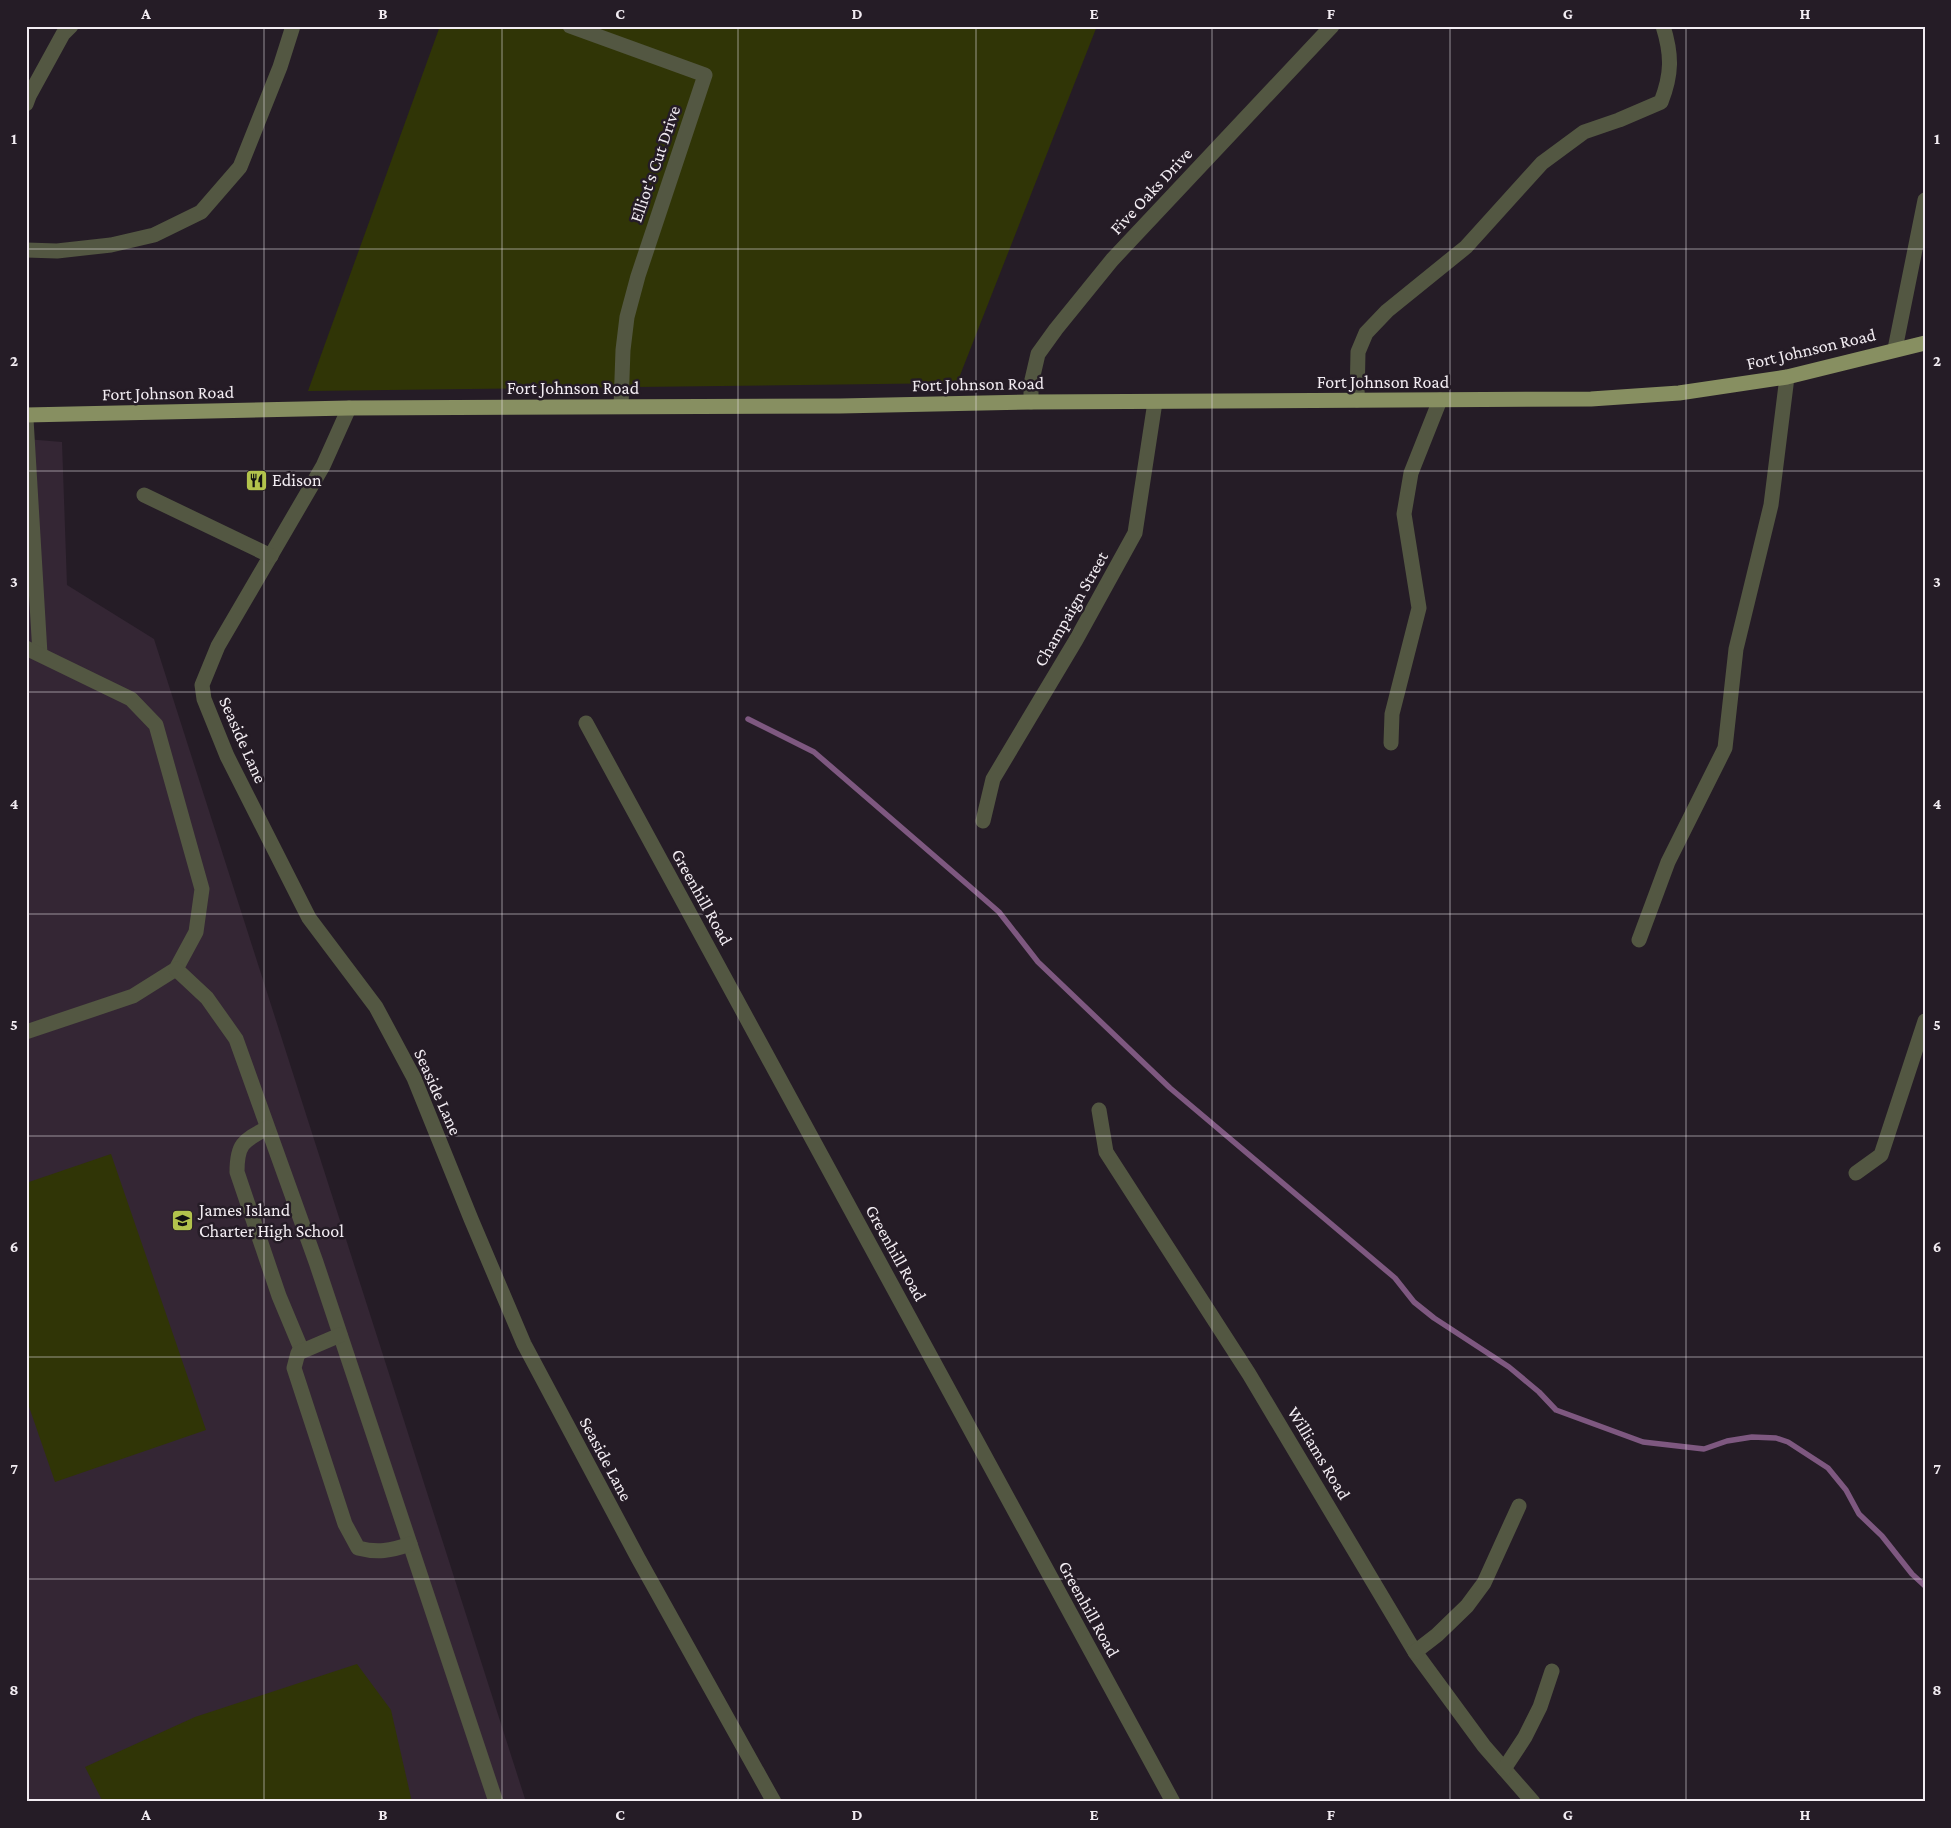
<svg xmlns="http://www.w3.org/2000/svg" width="1951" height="1828" font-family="'Crimson Pro',serif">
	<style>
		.built { fill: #342634 }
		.garden { fill: #303506 }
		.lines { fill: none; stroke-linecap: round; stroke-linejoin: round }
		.stream { stroke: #7e5880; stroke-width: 5.5 }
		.minor { stroke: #535742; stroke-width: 15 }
		.major { stroke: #878f61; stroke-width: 15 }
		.grid { fill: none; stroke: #f2ecf2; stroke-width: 1; stroke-opacity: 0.55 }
		.labels { text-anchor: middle; stroke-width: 5; stroke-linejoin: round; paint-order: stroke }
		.street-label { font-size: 18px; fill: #f2ecf2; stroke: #251c26 }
		.poi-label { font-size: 18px; fill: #f2ecf2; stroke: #251c26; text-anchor: start }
		.neatline { fill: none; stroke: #f2ecf2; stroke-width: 2 }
		.grid-label { font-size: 16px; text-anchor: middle; font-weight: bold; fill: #f2ecf2 }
	</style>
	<rect width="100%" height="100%" fill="#251c26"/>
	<polygon class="built" points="26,439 62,442 67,585 154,639 526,1802 26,1802"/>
	<g class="garden">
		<polygon points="440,26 1097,26 957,383 308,391"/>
		<polygon points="111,1154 206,1430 55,1482 26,1398 26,1183"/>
		<polygon points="357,1664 391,1710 412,1802 103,1802 85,1767 195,1717"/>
	</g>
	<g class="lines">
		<polyline class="stream" points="748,719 814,752 968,885 999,912 1038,962 1170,1088 1395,1278 1414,1302 1434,1318 1509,1367 1539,1392 1556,1410 1643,1442 1704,1449 1727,1441 1752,1437 1776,1438 1788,1442 1828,1468 1846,1490 1859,1514 1882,1536 1912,1574 1925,1586"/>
		<g class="minor">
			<polyline points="570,26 705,75 638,276 627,317 623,350 621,406"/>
			<polyline points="26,104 29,96 63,34 71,26"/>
			<polyline points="26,250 57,251 111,245 154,235 201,212 240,167 280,67 293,26"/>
			<polyline points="1895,349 1925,200"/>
			<path d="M1357 400 1358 352 1366 333 1387 311 1466 247 1542 163 1584 132 1619 120 1661 102C1672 74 1672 55 1663 26"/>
			<polyline points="1031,402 1031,384 1038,354 1056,329 1112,260 1332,26"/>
			<polyline points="349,408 323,466 218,646 202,685 204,699 227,756 309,918 376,1007 414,1078 471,1219 524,1344 638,1558 774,1802"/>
			<polyline points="26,419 40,654"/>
			<polyline points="144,495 271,556"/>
			<polyline points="26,648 131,699 156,725 202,889 196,932 176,969 133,996 26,1032"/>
			<polyline points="586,723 1173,1802"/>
			<polyline points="1391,743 1392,714 1419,608 1404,514 1411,473 1440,400"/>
			<polyline points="983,821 993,779 1076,640 1135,533 1155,402"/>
			<polyline points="1639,940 1668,862 1725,748 1736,649 1771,505 1787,377"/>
			<polyline points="176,969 207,998 236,1039 316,1262 496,1802"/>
			<polyline points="1099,1110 1106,1152 1249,1374 1415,1652 1484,1746 1533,1802"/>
			<path d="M267 1128C243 1141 237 1144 237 1172L279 1296 302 1351"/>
			<polyline points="1856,1173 1881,1155 1925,1021"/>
			<path d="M340 1335 298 1353 294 1368 345 1524 358 1548C377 1553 391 1551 410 1544"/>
			<polyline points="1415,1652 1437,1635 1467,1606 1484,1583 1519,1506"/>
			<polyline points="1504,1769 1525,1737 1540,1707 1552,1671"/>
		</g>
		<polyline class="major" points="26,415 349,408 840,406 1031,402 1591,399 1679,393 1787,377 1925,343"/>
	</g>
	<path class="grid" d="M264 26V1802M502 26V1802M738 26V1802M976 26V1802M1212 26V1802M1450 26V1802M1686 26V1802M26 249H1925M26 471H1925M26 692H1925M26 914H1925M26 1136H1925M26 1357H1925M26 1579H1925"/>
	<defs>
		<symbol id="restaurant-square" viewBox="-11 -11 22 22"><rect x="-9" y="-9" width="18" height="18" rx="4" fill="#b2c34c" stroke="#251c26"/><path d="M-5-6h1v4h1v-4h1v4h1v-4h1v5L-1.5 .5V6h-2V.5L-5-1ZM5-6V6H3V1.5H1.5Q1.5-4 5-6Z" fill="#111"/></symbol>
		<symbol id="school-square" viewBox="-11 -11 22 22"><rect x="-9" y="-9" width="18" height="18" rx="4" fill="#b2c34c" stroke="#251c26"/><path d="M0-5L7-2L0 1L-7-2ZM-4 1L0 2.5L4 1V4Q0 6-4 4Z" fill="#111"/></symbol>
	</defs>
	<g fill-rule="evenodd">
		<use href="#restaurant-square" x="244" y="468" width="25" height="25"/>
		<use href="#school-square" x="170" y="1208" width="25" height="25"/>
	</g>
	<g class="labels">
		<g class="street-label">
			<text transform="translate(655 164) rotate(-71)" y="6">Elliot's Cut Drive</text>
			<text transform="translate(1151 191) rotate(-47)" y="6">Five Oaks Drive</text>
			<text transform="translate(1811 349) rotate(-13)" y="6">Fort Johnson Road</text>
			<text x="1383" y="388">Fort Johnson Road</text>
			<text transform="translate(978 384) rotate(-1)" y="6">Fort Johnson Road</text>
			<text x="573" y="394">Fort Johnson Road</text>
			<text transform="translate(168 393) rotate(-1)" y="6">Fort Johnson Road</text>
			<text transform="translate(1071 609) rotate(-60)" y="6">Champaign Street</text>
			<text transform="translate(243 740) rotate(66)" y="6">Seaside Lane</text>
			<text transform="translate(702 897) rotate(61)" y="6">Greenhill Road</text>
			<text transform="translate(438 1092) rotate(66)" y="6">Seaside Lane</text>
			<text transform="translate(896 1253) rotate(61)" y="6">Greenhill Road</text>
			<text transform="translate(1319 1453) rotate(59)" y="6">Williams Road</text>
			<text transform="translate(606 1459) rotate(62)" y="6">Seaside Lane</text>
			<text transform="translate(1089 1609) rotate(61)" y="6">Greenhill Road</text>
		</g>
		<g class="poi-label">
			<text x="272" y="486">Edison</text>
			<text x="199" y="1216">James Island<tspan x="199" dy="21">Charter High School</tspan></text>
		</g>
	</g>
	<rect width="1951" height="1828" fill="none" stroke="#251c26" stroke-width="55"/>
	<rect x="28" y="28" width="1896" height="1772" class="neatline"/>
	<g class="grid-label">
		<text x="146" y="19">A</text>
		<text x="383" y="19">B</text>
		<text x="620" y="19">C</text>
		<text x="857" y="19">D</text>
		<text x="1094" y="19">E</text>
		<text x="1331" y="19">F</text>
		<text x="1568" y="19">G</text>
		<text x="1805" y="19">H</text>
		<text x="14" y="144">1</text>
		<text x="1937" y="144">1</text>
		<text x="14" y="366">2</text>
		<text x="1937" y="366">2</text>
		<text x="14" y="587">3</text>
		<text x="1937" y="587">3</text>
		<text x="14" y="809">4</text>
		<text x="1937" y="809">4</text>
		<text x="14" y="1030">5</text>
		<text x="1937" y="1030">5</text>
		<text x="14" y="1252">6</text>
		<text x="1937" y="1252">6</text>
		<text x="14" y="1474">7</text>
		<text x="1937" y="1474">7</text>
		<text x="14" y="1695">8</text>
		<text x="1937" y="1695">8</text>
		<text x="146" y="1820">A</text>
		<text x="383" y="1820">B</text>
		<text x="620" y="1820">C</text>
		<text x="857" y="1820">D</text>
		<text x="1094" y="1820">E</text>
		<text x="1331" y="1820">F</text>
		<text x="1568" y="1820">G</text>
		<text x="1805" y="1820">H</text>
	</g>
</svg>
